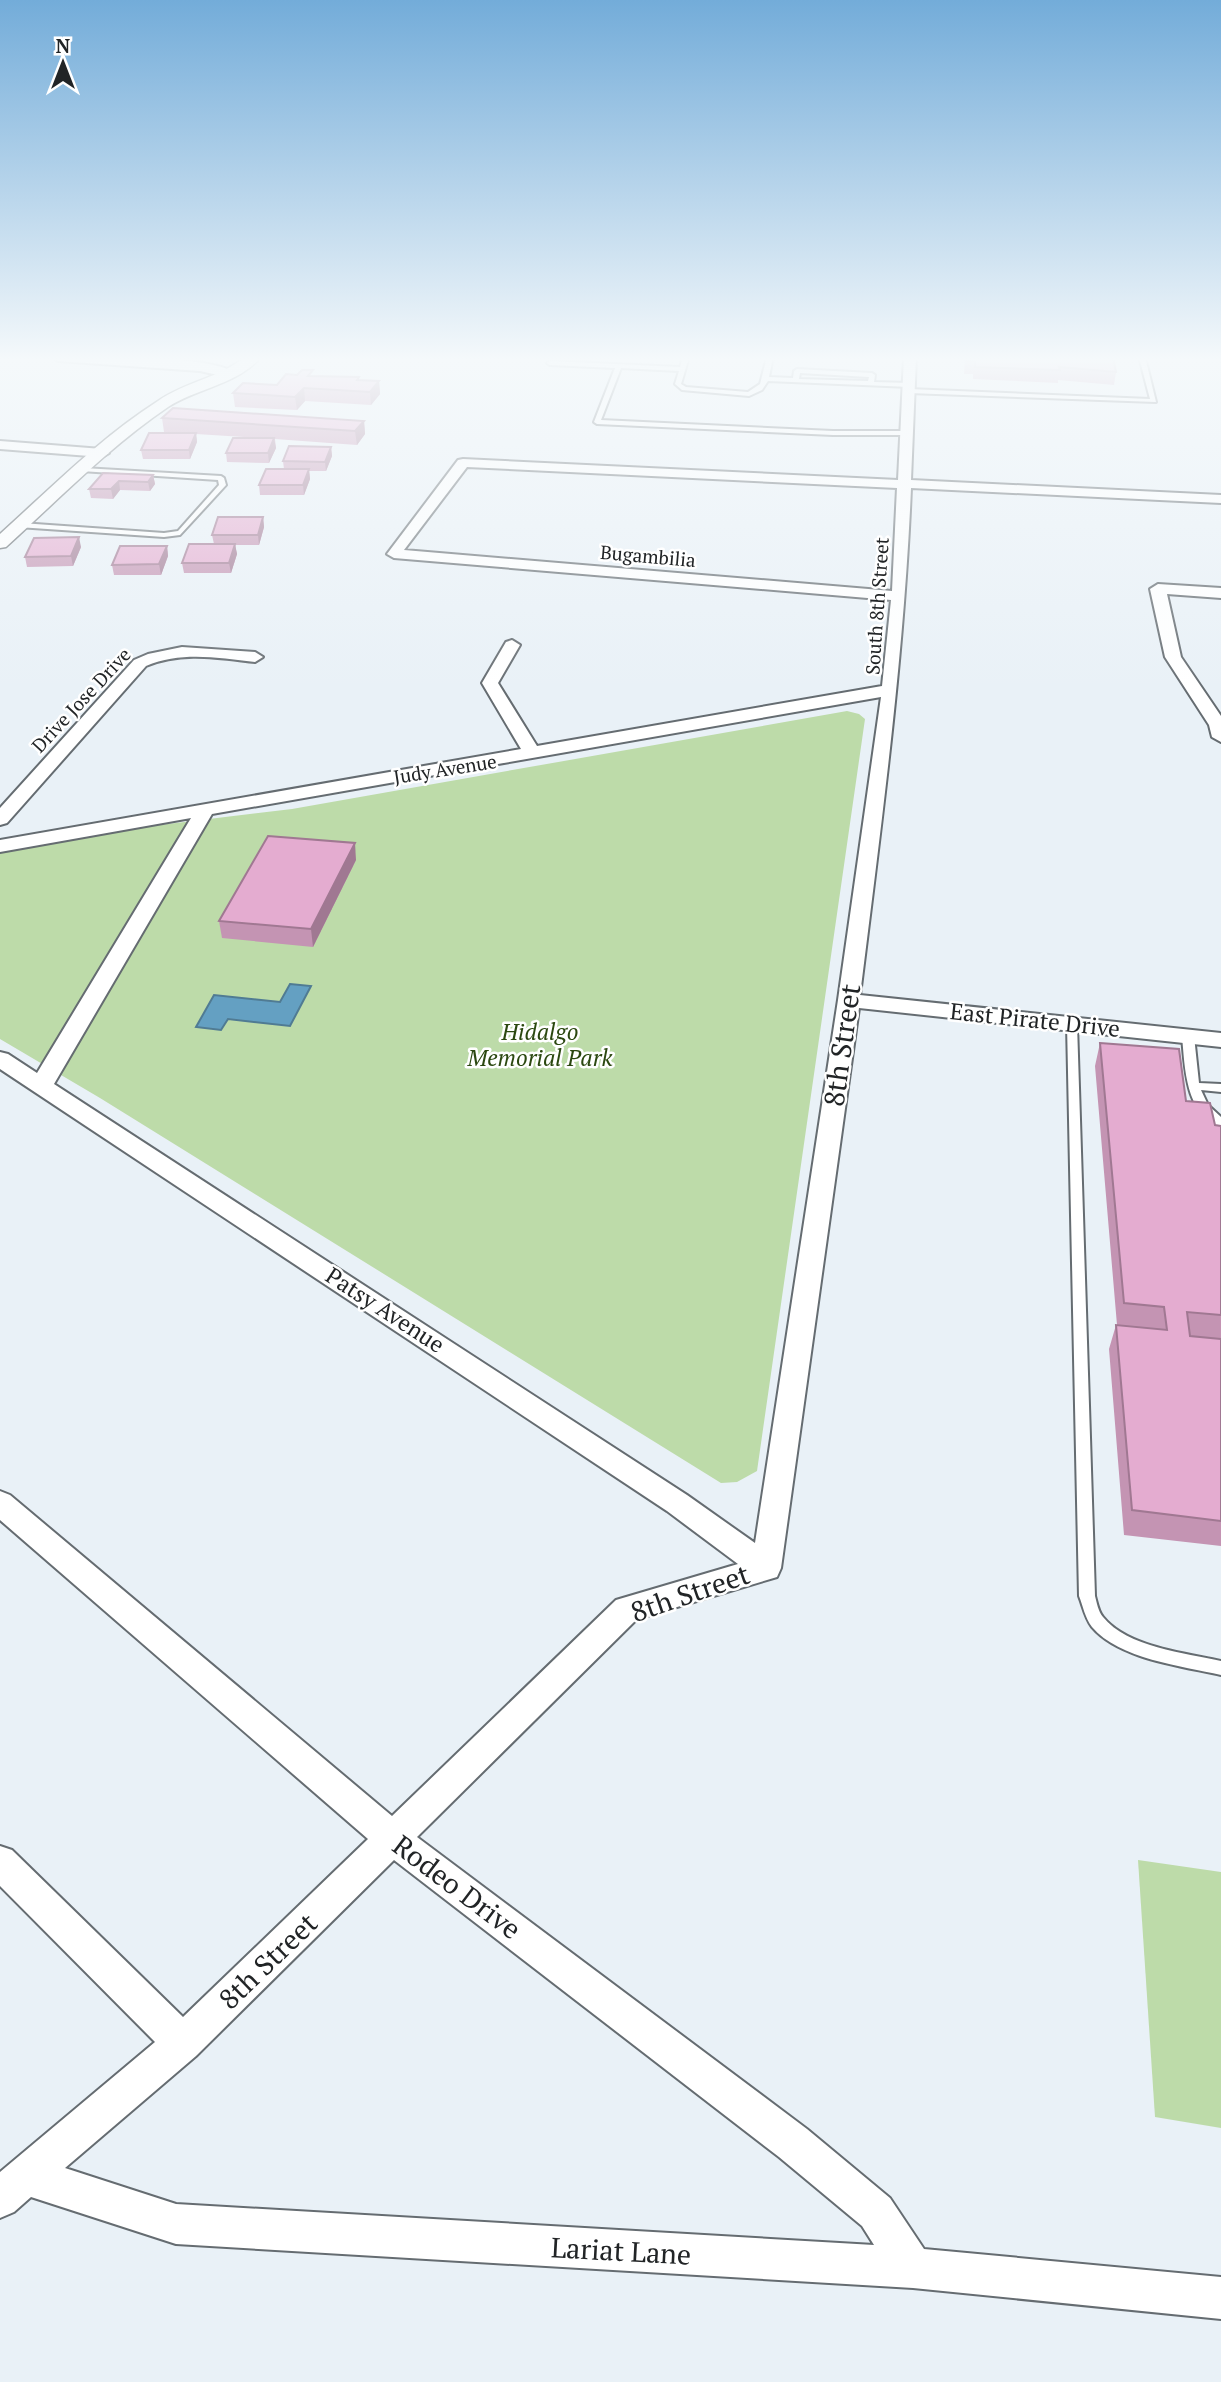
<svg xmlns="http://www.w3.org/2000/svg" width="1221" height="2382" font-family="'PT Serif',serif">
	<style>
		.green { fill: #bddba9 }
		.water { fill: #64a0c2; stroke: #507b93; stroke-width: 2 }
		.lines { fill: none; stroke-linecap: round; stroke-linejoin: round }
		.service-casing { stroke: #656c71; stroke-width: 4 }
		.minor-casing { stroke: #656c71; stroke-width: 4 }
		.tertiary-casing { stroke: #656c71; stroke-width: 3 }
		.service { fill: #fff; fill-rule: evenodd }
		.minor { fill: #fff; fill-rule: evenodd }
		.tertiary { fill: #fff; fill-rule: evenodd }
		.wall { fill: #c494b3 }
		.shaded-wall { fill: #a07892 }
		.building { fill: #e4acd0; stroke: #a07892; stroke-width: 2 }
		.labels { text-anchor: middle; stroke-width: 5; stroke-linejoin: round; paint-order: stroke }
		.far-street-label { font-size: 19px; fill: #212426; stroke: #fff }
		.street-label { font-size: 23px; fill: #212426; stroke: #fff }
		.park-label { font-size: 23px; font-style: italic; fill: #2b4810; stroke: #fff }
		.near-street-label { font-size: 28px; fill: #212426; stroke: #fff }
	</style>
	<rect width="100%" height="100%" fill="#e9f1f7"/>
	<g class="green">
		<polygon points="847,711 859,714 865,719 757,1471 737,1482 721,1483 100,1098 0,1039 0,853 135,828 292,809"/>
		<polygon points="1138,1860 1221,1872 1221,2128 1155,2117"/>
	</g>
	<polygon class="water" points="290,984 311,986 290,1026 228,1019 221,1030 196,1027 214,995 280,1002"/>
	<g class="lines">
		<defs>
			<g id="service">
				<path d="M683 357H689L681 384 686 387 748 392 760 384 767 357H773L769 377 793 378 794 371 797 369 872 373 875 375 874 382 910 383 913 385 910 387 768 381 762 390 749 396 682 390 675 384 679 371 621 368 601 420 833 431H906L909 433 906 435H833L597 424 594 422 615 368 550 365 547 363 550 361 680 367ZM800 373 869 377 868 381 799 379Z"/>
				<polygon points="1139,357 1145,357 1156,402 909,393 906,391 909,389 1150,399"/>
				<polygon points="83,468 221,476 224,478 226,485 180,535 164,537 18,527 17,525 21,523 164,533 178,531 219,485 218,480 81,471 80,470"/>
				<path d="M1072 1021 1077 1024 1095 1596C1097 1603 1098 1611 1103 1617 1127 1647 1185 1653 1221 1661V1675C1182 1666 1119 1659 1092 1627 1085 1618 1083 1606 1079 1596L1067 1024Z"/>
				<path d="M1188 1033 1194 1036 1199 1083 1221 1084V1092L1201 1090 1208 1105 1221 1117V1127C1185 1114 1185 1068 1182 1036Z"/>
			</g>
			<g id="minor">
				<path d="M52 357C89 357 211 354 237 374L231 378 200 371 58 361Z"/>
				<path d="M904 357H916L911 480 1221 495V503L911 488C904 658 881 826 860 995L1221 1033V1047L859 1008 781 1568 777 1577 637 1619 417 1837 807 2129 890 2198 924 2249 1221 2277V2319L913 2288 176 2244 31 2197 14 2212 0 2218V2172L155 2042 0 1886V1846L12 1850 183 2017 368 1839 0 1520V1491L10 1495 392 1816 616 1600 738 1564 667 1511 0 1069V1052L8 1054 37 1073 191 818 0 852V840L521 749 482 683 506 642 512 640 520 645 498 683 537 746 882 686 891 600 394 558 387 554 458 460 463 459 898 480ZM467 467 897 488 892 591 404 550ZM881 697 838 1000 755 1543 687 1495 54 1084 212 814ZM394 1860 779 2157 862 2226 874 2245 176 2204 65 2168 196 2056Z"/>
				<polygon points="0,441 102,449 109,453 102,457 0,449"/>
				<polygon points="1158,584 1221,588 1221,598 1167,594 1181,657 1221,716 1221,742 1212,737 1209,725 1165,657 1150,589"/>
				<path d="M182 647 255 652 263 657 255 662C218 658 182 651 146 666L7 823 0 825V808L134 660 148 654Z"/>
			</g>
			<path id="tertiary" d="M245 357H261C237 385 197 388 168 407 109 447 59 499 6 547L0 548V534C51 488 100 438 158 401 185 382 219 378 245 357Z"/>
		</defs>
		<use href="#service" class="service-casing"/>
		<use href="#minor" class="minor-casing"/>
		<use href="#tertiary" class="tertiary-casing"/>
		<use href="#service" class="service"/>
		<use href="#minor" class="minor"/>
		<use href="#tertiary" class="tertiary"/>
	</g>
	<g class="wall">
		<polygon points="189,357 213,357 212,359"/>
		<polygon points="965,357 1113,357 1116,372 1114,385 1058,380 1058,383 973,379 973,374 964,374"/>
		<polygon points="314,376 359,377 359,380 379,381 380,394 371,405 305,401 297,410 235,407 233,393"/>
		<polygon points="162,418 364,421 365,434 357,445 275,439 276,448 269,463 227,462 226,453 261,438 196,434 197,442 190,459 143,459 141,450 179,433 164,432"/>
		<polygon points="331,447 332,456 326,471 309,471 310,479 304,495 260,495 259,485 284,469 283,461"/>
		<polygon points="103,473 153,475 155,484 150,491 120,490 113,499 91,498 89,489"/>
		<polygon points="263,517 264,527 259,545 235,545 237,554 231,573 184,573 182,563 214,544 212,535"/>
		<polygon points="167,546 168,556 161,575 114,575 112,565"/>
		<polygon points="81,547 73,566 27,567 25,557"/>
		<polygon points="356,860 313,947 222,938 219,921"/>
		<polygon points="1100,1043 1186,1101 1215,1125 1221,1126 1221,1546 1124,1535 1109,1349 1116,1325 1117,1325 1095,1066"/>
	</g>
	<g class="shaded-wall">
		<polygon points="379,381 380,394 371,405 370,392"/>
		<polygon points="304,388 305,401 297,410 295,397"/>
		<polygon points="364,421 365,434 357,445 355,431"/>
		<polygon points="196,433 197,442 190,459 189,450"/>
		<polygon points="274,438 276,448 269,463 268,453"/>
		<polygon points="331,447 332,456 326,471 325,462"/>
		<polygon points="309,469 310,479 304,495 303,485"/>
		<polygon points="153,475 155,484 150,491 148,482"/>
		<polygon points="119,481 120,490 113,499 111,489"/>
		<polygon points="263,517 264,527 259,545 258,535"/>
		<polygon points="79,537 81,547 73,566 71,556"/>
		<polygon points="235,544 237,554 231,573 229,563"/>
		<polygon points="167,546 168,556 161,575 159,564"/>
		<polygon points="355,843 356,860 313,947 311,929"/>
	</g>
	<g class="building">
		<polygon points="966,357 1113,357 1116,372 1059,367 1060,370 975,367 975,362 966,361"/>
		<polygon points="302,370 313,370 308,376 359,377 357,380 379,381 370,392 304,388 295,397 233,393 243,383 277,385 286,374 297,375"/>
		<polygon points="173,408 364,421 355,431 162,418"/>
		<polygon points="149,433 196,433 189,450 141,450"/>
		<polygon points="233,438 274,438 268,453 226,453"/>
		<polygon points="289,446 331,447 325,462 283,461"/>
		<polygon points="266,469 309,469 303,485 259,485"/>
		<polygon points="103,473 153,475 148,482 119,481 111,489 89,489"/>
		<polygon points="218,517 263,517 258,535 212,535"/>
		<polygon points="79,537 71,556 25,557 34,538"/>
		<polygon points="189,544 235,544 229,563 182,563"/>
		<polygon points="120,546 167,546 159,564 112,565"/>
		<polygon points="268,836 355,843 311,929 219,921"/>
		<polygon points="1100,1043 1179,1049 1186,1101 1210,1103 1215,1125 1221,1126 1221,1315 1187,1312 1190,1336 1221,1339 1221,1521 1132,1510 1116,1325 1167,1330 1164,1307 1124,1303"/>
	</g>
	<linearGradient id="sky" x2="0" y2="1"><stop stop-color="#73acd9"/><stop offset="0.52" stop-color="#f5f9fb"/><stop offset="1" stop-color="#f5f9fb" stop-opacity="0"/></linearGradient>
	<rect width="1221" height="691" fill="url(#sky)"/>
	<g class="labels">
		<g class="far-street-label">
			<text transform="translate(648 556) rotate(5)" y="7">Bugambilia</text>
			<text transform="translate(877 606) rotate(-86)" y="7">South 8th Street</text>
			<text transform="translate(81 700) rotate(-47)" y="7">Drive Jose Drive</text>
			<text transform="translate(445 769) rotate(-9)" y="7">Judy Avenue</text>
		</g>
		<g class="street-label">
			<text transform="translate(1035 1020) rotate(6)" y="8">East Pirate Drive</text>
			<text transform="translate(385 1310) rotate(33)" y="8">Patsy Avenue</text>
		</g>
		<g class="park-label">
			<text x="540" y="1040">Hidalgo<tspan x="540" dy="26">Memorial Park</tspan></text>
		</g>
		<g class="near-street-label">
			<text transform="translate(842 1045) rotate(-82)" y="10">8th Street</text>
			<text transform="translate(690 1593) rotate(-19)" y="10">8th Street</text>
			<text transform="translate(457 1887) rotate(37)" y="10">Rodeo Drive</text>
			<text transform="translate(268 1961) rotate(-44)" y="10">8th Street</text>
			<text transform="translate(621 2251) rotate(3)" y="10">Lariat Lane</text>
		</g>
	</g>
	<g transform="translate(63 63)" stroke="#ffffff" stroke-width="5" paint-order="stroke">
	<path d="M0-5L12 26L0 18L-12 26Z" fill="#212426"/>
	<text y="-10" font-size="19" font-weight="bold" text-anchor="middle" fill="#212426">N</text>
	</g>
</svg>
